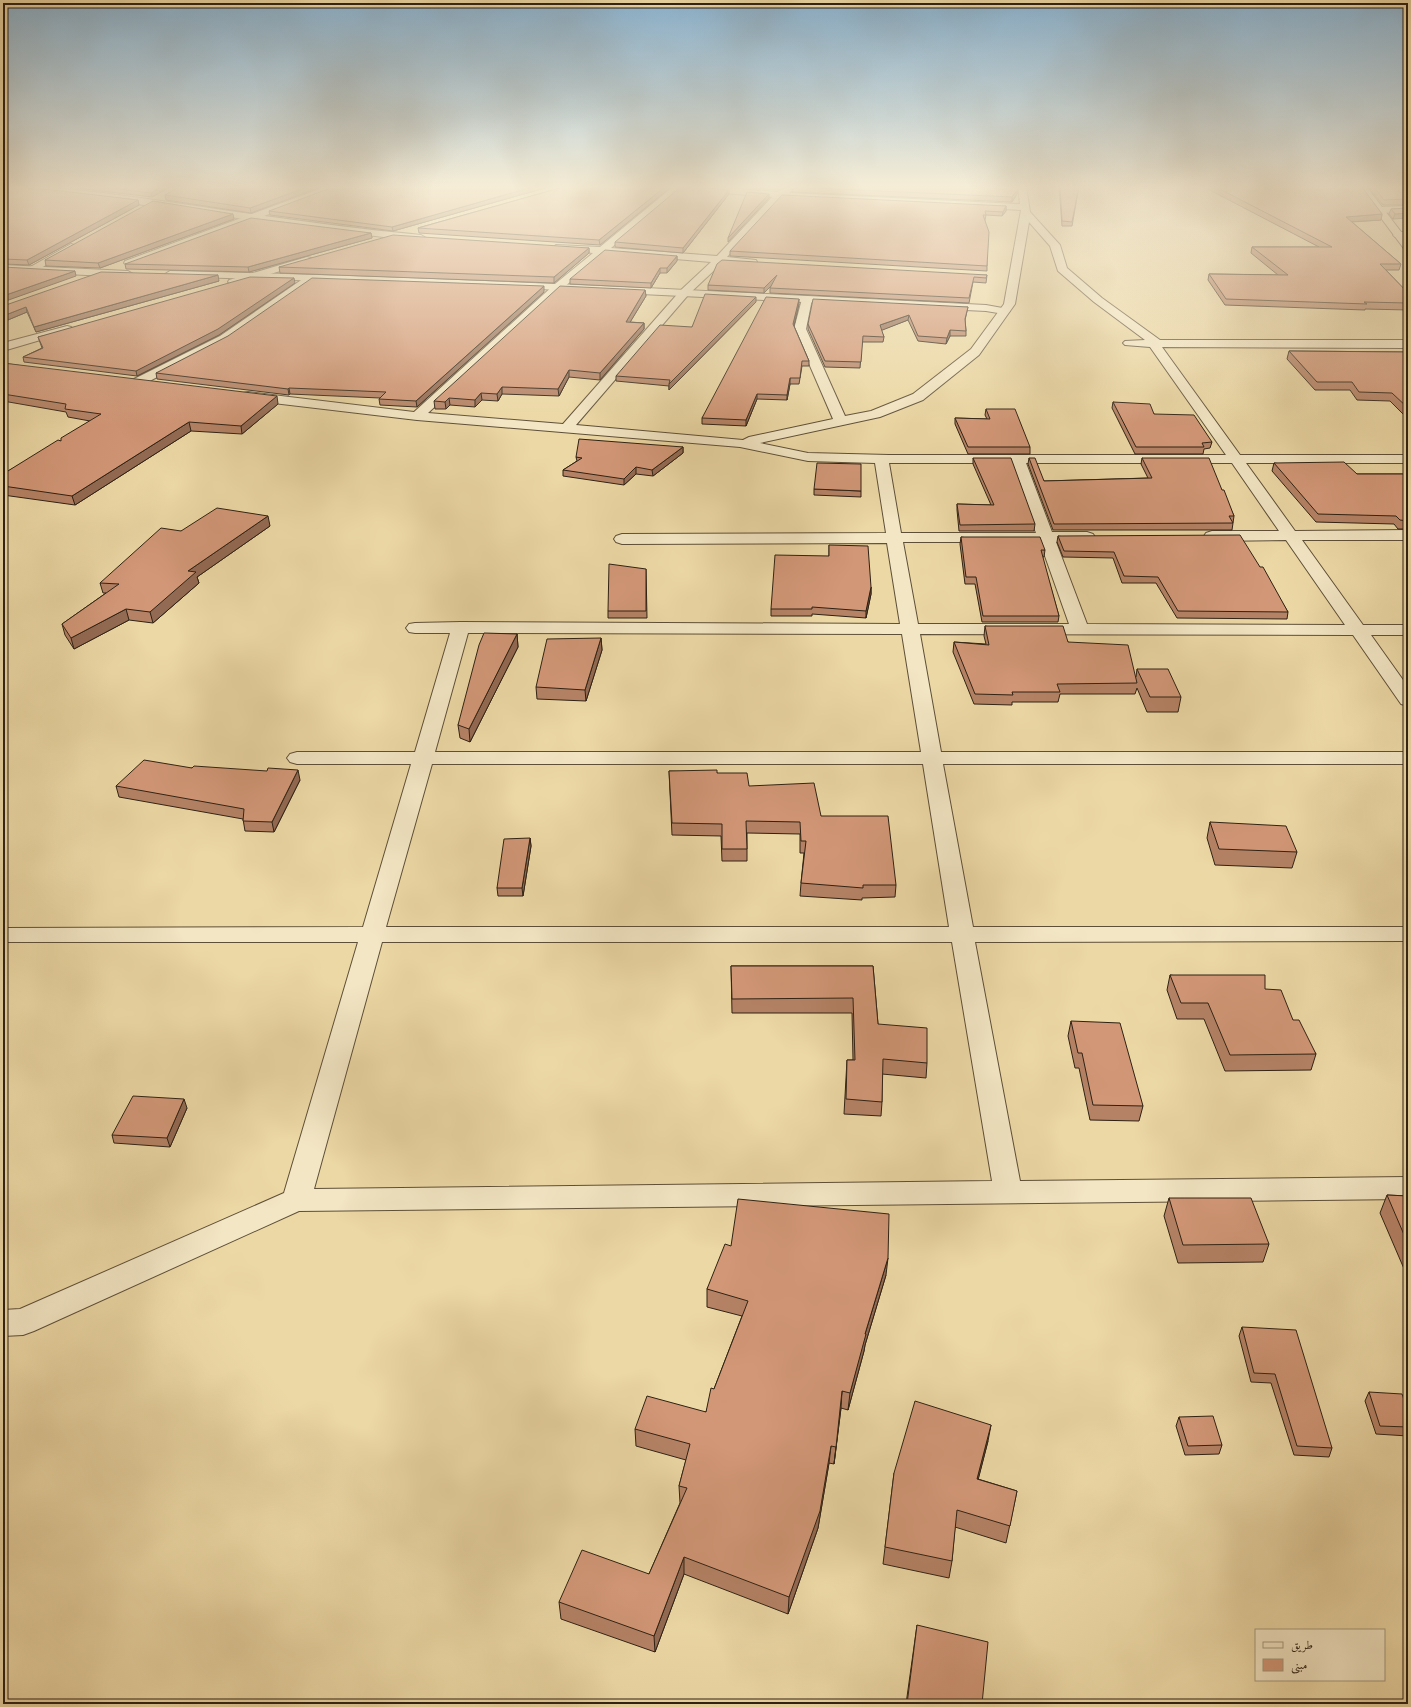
<svg xmlns="http://www.w3.org/2000/svg" width="1411" height="1707" font-family="'Old Standard TT',Amiri,serif">
	<style>
		.lines { fill: none; stroke-linecap: round; stroke-linejoin: round }
		.minor-casing { stroke: #5e4f38; stroke-width: 2 }
		.tertiary-casing { stroke: #5e4f38; stroke-width: 2 }
		.secondary-casing { stroke: #2e2113; stroke-width: 2 }
		.minor { fill: #f3e6c4; fill-rule: evenodd }
		.tertiary { fill: #f3e6c4; fill-rule: evenodd }
		.secondary { fill: #f3e6c4; fill-rule: evenodd }
		.wall { fill: #b58266; stroke: #2e2113 }
		.shaded-wall { fill: #936a53; stroke: #2e2113 }
		.building { fill: #d29777; stroke: #2e2113 }
	</style>
	<rect width="100%" height="100%" fill="#ecd8a5"/>
	<filter id="stains"><feTurbulence type="fractalNoise" baseFrequency=".005" numOctaves="4"/><feColorMatrix values="0 0 0 0 .2 0 0 0 0 .09 0 0 0 0 .02 0 0 0 .5 -.17"/></filter>
	<radialGradient id="worn" r=".72"><stop offset=".6" stop-color="#630" stop-opacity="0"/><stop offset="1" stop-color="#630" stop-opacity=".3"/></radialGradient>
	<g class="lines">
		<defs>
			<g id="minor">
				<path d="M3 186C68 186 132 197 196 206 271 217 345 228 421 235L426 238 421 241C281 228 143 200 3 190Z"/>
				<path d="M674 186H683L611 248 717 256 772 197 699 191 695 188 696 186 778 192 788 187 792 190 789 193 1020 204 1018 186H1026L1030 212 1060 245 1067 268 1102 298 1160 340H1408V348L1162 347 1240 455H1408V463H1246L1295 531 1408 530V540H1302L1363 625H1408V635H1371L1408 687V706L1401 704 1353 635 920 634 941 752H1408V764H943L973 927H1408V941L975 942 1020 1181 1408 1177V1199L299 1211 34 1331 23 1335 3 1336V1310L20 1309 284 1193 358 942H3V928L363 927 411 764H297L290 762 287 758 290 754 297 752H415L450 633H415L409 632 406 628 409 624 415 623 461 622 900 624 887 543 622 544 616 542 614 539 616 536 622 534 886 533 875 463 808 461 740 447 417 420 248 400 243 399 242 396 243 393 248 392 414 412 555 284 593 253 559 250 556 249 554 247 556 245 600 247ZM781 198 1021 210 1004 304 971 349 913 394 871 411 845 416 806 329 812 299 807 296 802 299 794 329 833 419 749 437 743 440 576 425 689 294 722 263 756 264 757 262 756 260 727 257ZM1029 222 1050 246 1058 271 1094 302 1145 340 1125 341 1123 343 1125 345 1150 347 1226 455H889L808 453 760 443 880 417 923 400 979 355 1015 304ZM604 253 711 262 681 290 563 424 428 413 563 288ZM889 463H1011L1036 533H901ZM1026 463H1232L1279 531H1212L1206 533 1204 536 1206 539 1212 541 1286 540 1345 625 1087 624 1056 542 1093 540 1095 537 1093 534 1087 532H1052ZM903 542H1040L1069 624H918ZM468 633 902 634 921 752H435ZM432 764H923L949 927H386ZM382 942H952L992 1181 314 1189Z"/>
				<polygon points="1408,206 1408,212 1379,213 1374,210 1379,207"/>
				<polygon points="1398,232 1408,232 1408,238 1395,237 1393,235 1395,233"/>
				<polygon points="71,244 74,245 76,247 74,249 34,272 26,272 25,270"/>
				<polygon points="307,257 311,258 312,260 311,262 233,285 228,282 229,280"/>
				<polygon points="311,275 316,278 315,280 228,340 142,385 134,385 132,382 134,379 220,336 307,276"/>
				<polygon points="67,326 71,327 73,329 71,331 3,351 3,343"/>
			</g>
			<g id="tertiary">
				<polygon points="328,186 340,186 339,188 133,265 129,266 124,263 125,261"/>
				<polygon points="3,265 128,271 133,274 128,277 3,271"/>
				<path d="M170 271C442 277 714 291 986 305L1008 309 1010 311 1004 314 986 311 476 286 166 276 165 274Z"/>
			</g>
			<polygon id="secondary" points="1357,186 1366,186 1408,241 1408,251 1405,250"/>
		</defs>
		<use href="#minor" class="minor-casing"/>
		<use href="#tertiary" class="tertiary-casing"/>
		<use href="#secondary" class="secondary-casing"/>
		<use href="#minor" class="minor"/>
		<use href="#tertiary" class="tertiary"/>
		<use href="#secondary" class="secondary"/>
	</g>
	<g class="wall">
		<polygon points="59,186 172,186 152,197"/>
		<polygon points="323,186 251,213 166,200 165,195"/>
		<polygon points="552,186 393,231 270,215 269,211"/>
		<polygon points="567,186 672,186 600,245 419,233 418,228"/>
		<polygon points="750,186 787,186 778,190 750,188"/>
		<polygon points="788,186 1018,186 1018,189 1017,194 1012,202 792,192 793,189"/>
		<polygon points="1059,186 1079,186 1072,226 1062,226"/>
		<polygon points="1202,186 1361,186 1382,214 1381,220 1352,222 1401,264 1399,270 1386,270 1408,293 1408,310 1365,309 1365,310 1225,305 1208,280 1209,274 1278,275 1251,253 1252,247 1319,247"/>
		<polygon points="1367,186 1408,186 1408,205 1383,205"/>
		<polygon points="3,187 138,200 139,205 29,265 3,264"/>
		<polygon points="729,190 729,194 683,253 615,247 615,242"/>
		<polygon points="1006,206 1006,211 1002,216 986,215 985,220 987,266 987,271 730,256 730,251"/>
		<polygon points="1408,208 1393,219 1389,214 1391,209"/>
		<polygon points="234,219 100,268 46,266 45,260"/>
		<polygon points="371,233 372,238 249,272 126,269 125,264"/>
		<polygon points="589,248 589,253 554,283 280,273 279,267"/>
		<polygon points="677,256 677,261 667,273 660,273 651,288 570,284 570,279"/>
		<polygon points="987,275 986,283 973,282 969,303 770,293 770,288 772,285 764,293 708,290 708,285"/>
		<polygon points="219,281 36,332 27,312 3,322 3,306"/>
		<polygon points="295,283 219,335 137,376 24,362 23,357 42,348 38,337"/>
		<polygon points="645,290 646,296 630,322 644,323 644,329 600,380 569,377 559,396 502,394 498,401 482,400 475,407 450,405 446,409 435,409 434,401"/>
		<polygon points="544,292 417,407 380,405 379,399 380,398 290,394 289,395 157,379 156,373"/>
		<polygon points="756,302 669,390 669,386 616,381 616,376 692,327"/>
		<polygon points="799,304 794,326 809,361 809,366 802,366 799,384 790,384 787,400 757,399 746,426 702,424 702,418"/>
		<polygon points="968,307 965,320 966,331 966,336 950,336 946,344 918,341 908,320 881,330 884,337 883,342 862,342 860,368 825,367 808,329 808,324"/>
		<polygon points="1289,351 1408,352 1408,419 1390,401 1357,400 1350,390 1315,390 1287,359"/>
		<polygon points="3,363 278,404 242,434 191,431 75,505 3,495 3,474 61,441 90,421 68,417 66,412 3,401"/>
		<polygon points="1113,402 1154,414 1212,442 1210,448 1204,449 1203,454 1135,454 1112,408"/>
		<polygon points="986,409 1030,447 1030,454 968,454 955,424 955,418 987,419 985,415"/>
		<polygon points="683,447 683,453 653,476 636,474 624,485 563,476 563,470 577,461 576,457"/>
		<polygon points="973,458 1035,524 1034,531 959,531 957,510 957,504 991,505 973,464"/>
		<polygon points="1029,458 1044,481 1148,478 1141,464 1142,458 1222,490 1234,516 1232,530 1053,530 1028,464"/>
		<polygon points="1274,463 1357,474 1408,474 1408,529 1398,529 1394,524 1316,522 1272,471"/>
		<polygon points="814,489 861,491 861,497 814,495"/>
		<polygon points="270,526 197,577 199,583 153,623 129,620 74,649 65,635 62,624 106,593 103,593 100,583 181,531"/>
		<polygon points="1058,536 1260,567 1288,612 1287,619 1177,618 1156,583 1122,583 1113,558 1063,557 1057,542"/>
		<polygon points="961,537 1045,550 1044,557 1042,557 1059,616 1058,622 982,622 975,584 965,584 960,544"/>
		<polygon points="829,545 871,587 871,594 866,618 812,614 812,616 771,616 771,609 829,556"/>
		<polygon points="646,569 647,618 608,618 608,611"/>
		<polygon points="985,626 1068,642 1136,677 1137,669 1181,697 1178,712 1147,712 1137,688 1135,694 1060,694 1058,702 1012,702 1012,705 974,704 953,652 954,642 986,644 984,636"/>
		<polygon points="517,634 518,647 470,742 460,738 458,725"/>
		<polygon points="601,638 602,650 586,701 537,699 536,687"/>
		<polygon points="192,768 300,780 274,832 245,831 243,819 119,797 116,786"/>
		<polygon points="669,771 717,773 821,816 896,885 895,897 862,898 862,900 800,896 801,883 804,853 800,853 800,834 747,833 747,861 722,861 721,836 672,835"/>
		<polygon points="1210,822 1297,852 1292,868 1215,865 1207,838"/>
		<polygon points="530,838 531,846 523,896 498,896 497,888"/>
		<polygon points="731,966 873,966 878,1024 927,1063 926,1078 882,1074 882,1102 881,1116 844,1114 847,1060 853,1060 852,1013 732,1013"/>
		<polygon points="1170,975 1265,989 1293,1020 1316,1054 1311,1070 1225,1071 1204,1019 1177,1019 1167,990"/>
		<polygon points="1071,1021 1143,1106 1139,1121 1090,1120 1079,1068 1075,1068 1068,1036"/>
		<polygon points="187,1108 170,1147 114,1143 112,1135"/>
		<polygon points="1387,1195 1408,1196 1408,1278 1380,1213"/>
		<polygon points="1169,1198 1269,1244 1263,1262 1178,1263 1164,1216"/>
		<polygon points="731,1246 886,1275 865,1345 864,1351 848,1410 841,1408 834,1464 829,1463 818,1528 788,1614 684,1574 655,1652 561,1619 559,1602 649,1574 680,1503 679,1486 686,1460 636,1446 635,1429 706,1412 714,1389 742,1316 707,1307 707,1289"/>
		<polygon points="1242,1327 1332,1448 1329,1457 1294,1455 1271,1383 1251,1382 1239,1336"/>
		<polygon points="1369,1392 1408,1411 1408,1436 1376,1434 1365,1401"/>
		<polygon points="1179,1417 1222,1445 1219,1454 1185,1455 1176,1426"/>
		<polygon points="988,1441 978,1479 1017,1491 1006,1543 955,1527 952,1561 949,1578 883,1564 894,1473"/>
		<polygon points="917,1625 982,1704 906,1704"/>
	</g>
	<g class="shaded-wall">
		<polygon points="163,186 172,186 152,197 151,193"/>
		<polygon points="310,186 323,186 251,213 250,208"/>
		<polygon points="536,186 552,186 393,231 392,227"/>
		<polygon points="666,186 672,186 600,245 599,240"/>
		<polygon points="778,186 787,186 778,190"/>
		<polygon points="1018,189 1017,194 1012,202 1012,197"/>
		<polygon points="729,190 729,194 683,253 683,248"/>
		<polygon points="769,194 769,198 728,242 728,238"/>
		<polygon points="138,200 139,205 29,265 27,260"/>
		<polygon points="1006,206 1006,211 1002,216 1003,212"/>
		<polygon points="1408,213 1408,218 1393,219 1395,214"/>
		<polygon points="233,214 234,219 100,268 98,263"/>
		<polygon points="1382,214 1381,220 1345,222 1346,217"/>
		<polygon points="371,233 372,238 249,272 248,267"/>
		<polygon points="589,248 589,253 554,283 554,277"/>
		<polygon points="677,256 677,261 667,273 667,268"/>
		<polygon points="660,268 660,273 651,288 651,283"/>
		<polygon points="75,271 76,276 3,302 3,296"/>
		<polygon points="218,275 219,281 36,332 34,327"/>
		<polygon points="777,275 777,280 764,293 764,288"/>
		<polygon points="294,278 295,283 219,335 137,376 136,371"/>
		<polygon points="544,286 544,292 417,407 416,401"/>
		<polygon points="645,290 646,296 626,329 626,322"/>
		<polygon points="756,297 756,302 669,390 669,384"/>
		<polygon points="799,299 799,304 793,330 793,324"/>
		<polygon points="26,307 27,312 3,322 3,316"/>
		<polygon points="909,315 908,320 880,331 880,325"/>
		<polygon points="644,323 644,329 600,380 600,373"/>
		<polygon points="950,330 950,336 946,344 947,338"/>
		<polygon points="569,370 569,377 559,396 558,389"/>
		<polygon points="790,378 790,384 787,400 787,395"/>
		<polygon points="502,387 502,394 498,401 497,394"/>
		<polygon points="289,388 290,394 289,395 288,389"/>
		<polygon points="481,393 482,400 475,407 475,400"/>
		<polygon points="757,394 757,399 746,426 746,420"/>
		<polygon points="277,396 278,404 242,434 241,426"/>
		<polygon points="449,398 450,405 446,409 445,402"/>
		<polygon points="189,422 191,431 75,505 72,496"/>
		<polygon points="683,447 683,453 653,476 652,470"/>
		<polygon points="636,467 636,474 624,485 624,479"/>
		<polygon points="268,516 270,526 197,577 199,583 153,623 150,612 188,571"/>
		<polygon points="871,587 871,594 866,618 866,611"/>
		<polygon points="126,609 129,620 74,649 71,638"/>
		<polygon points="517,634 518,647 470,742 469,729"/>
		<polygon points="601,638 602,650 586,701 585,690"/>
		<polygon points="298,770 300,780 274,832 272,822"/>
		<polygon points="530,838 531,846 523,896 522,888"/>
		<polygon points="184,1099 187,1108 170,1147 167,1138"/>
		<polygon points="888,1258 886,1275 865,1345 864,1351 848,1410 850,1393 865,1334"/>
		<polygon points="842,1391 841,1408 834,1464 836,1447"/>
		<polygon points="991,1425 988,1441 974,1496 977,1479"/>
		<polygon points="831,1446 829,1463 818,1528 788,1614 789,1597"/>
		<polygon points="684,1557 684,1574 655,1652 654,1636"/>
	</g>
	<g class="building">
		<polygon points="95,186 163,186 151,193"/>
		<polygon points="181,186 310,186 250,208 165,195"/>
		<polygon points="336,186 536,186 392,227 269,211"/>
		<polygon points="567,186 666,186 599,240 418,228"/>
		<polygon points="682,186 689,186 729,190 683,248 615,242"/>
		<polygon points="793,186 1018,186 1018,189 1012,197 793,187"/>
		<polygon points="1060,186 1079,186 1072,222 1062,221"/>
		<polygon points="1214,186 1361,186 1382,214 1346,217 1401,264 1380,264 1408,293 1408,303 1364,302 1367,304 1226,299 1209,274 1288,275 1252,247 1332,247"/>
		<polygon points="1373,186 1408,186 1408,199 1384,200"/>
		<polygon points="3,187 53,190 138,200 27,260 3,259"/>
		<polygon points="747,192 769,194 728,238"/>
		<polygon points="782,195 1006,206 1003,212 985,211 986,215 983,215 989,232 987,266 730,251"/>
		<polygon points="153,201 233,214 98,263 45,260"/>
		<polygon points="1408,208 1408,213 1395,214 1391,209"/>
		<polygon points="251,218 371,233 248,267 125,264"/>
		<polygon points="393,235 589,248 554,277 279,267"/>
		<polygon points="605,250 677,256 667,268 660,268 651,283 570,279"/>
		<polygon points="722,260 987,275 986,278 974,277 969,298 770,288 777,275 764,288 708,285 717,264"/>
		<polygon points="3,267 75,271 3,296"/>
		<polygon points="101,272 218,275 34,327 26,307 3,316 3,306"/>
		<polygon points="250,277 294,278 218,329 136,371 23,357 43,348 38,337"/>
		<polygon points="312,278 544,286 416,401 379,399 386,392 289,388 288,389 156,373 228,336"/>
		<polygon points="560,286 645,290 626,322 644,323 600,373 569,370 558,389 502,387 497,394 481,393 475,400 449,398 445,402 434,401"/>
		<polygon points="705,294 756,297 669,384 670,380 616,376 660,325 692,327"/>
		<polygon points="766,297 799,299 793,324 809,361 802,361 800,378 790,378 787,395 757,394 746,420 702,418"/>
		<polygon points="813,299 968,307 965,319 966,331 950,330 947,338 918,336 909,315 880,325 884,337 863,336 861,362 825,361 808,324"/>
		<polygon points="1289,351 1408,352 1408,408 1392,393 1359,392 1352,382 1317,382"/>
		<polygon points="3,363 277,396 241,426 189,422 72,496 3,486 3,474 58,440 61,441 61,438 101,414 65,409 66,404 3,394"/>
		<polygon points="1113,402 1150,404 1154,414 1194,415 1212,442 1202,443 1204,447 1136,447"/>
		<polygon points="986,409 1015,409 1030,447 968,447 955,418 990,419"/>
		<polygon points="579,439 683,447 652,470 636,467 624,479 563,470 582,458 576,457"/>
		<polygon points="973,458 1011,458 1035,524 960,525 957,504 994,505"/>
		<polygon points="1029,458 1035,458 1044,481 1152,478 1142,458 1209,458 1222,490 1224,490 1234,516 1229,516 1233,523 1054,524"/>
		<polygon points="1344,462 1357,474 1408,474 1408,521 1400,520 1396,516 1318,514 1274,463"/>
		<polygon points="817,463 861,464 861,491 814,489"/>
		<polygon points="217,508 268,516 188,571 196,572 150,612 126,609 71,638 62,624 119,584 100,583 161,528 181,531"/>
		<polygon points="1240,535 1260,567 1263,567 1288,612 1178,611 1158,577 1124,576 1114,552 1064,551 1058,536"/>
		<polygon points="961,537 1040,537 1045,550 1041,550 1059,616 983,616 976,577 966,577"/>
		<polygon points="829,545 868,546 871,587 866,611 812,607 812,609 771,609 775,555 829,556"/>
		<polygon points="609,564 646,569 646,611 608,611"/>
		<polygon points="985,626 1063,626 1068,642 1128,645 1137,683 1057,684 1060,692 1012,692 1013,695 975,694 954,642 989,645"/>
		<polygon points="484,633 517,634 469,729 458,725 479,645"/>
		<polygon points="601,638 585,690 536,687 547,639"/>
		<polygon points="1137,669 1168,669 1181,697 1150,697"/>
		<polygon points="144,760 192,768 194,766 267,771 268,768 298,770 272,822 243,821 244,809 116,786"/>
		<polygon points="717,770 717,773 747,773 749,786 814,783 821,816 888,816 896,885 863,885 863,888 801,883 806,841 801,841 800,822 746,821 747,849 722,849 722,824 672,823 669,771"/>
		<polygon points="1210,822 1286,826 1297,852 1219,849"/>
		<polygon points="530,838 522,888 497,888 504,839"/>
		<polygon points="731,966 873,966 878,1024 927,1028 927,1063 883,1059 882,1102 846,1099 847,1060 855,1060 853,998 732,999"/>
		<polygon points="1170,975 1265,975 1265,989 1281,990 1293,1020 1299,1020 1316,1054 1230,1055 1208,1003 1181,1003"/>
		<polygon points="1071,1021 1120,1023 1143,1106 1093,1105 1082,1053 1078,1053"/>
		<polygon points="133,1096 184,1099 167,1138 112,1135"/>
		<polygon points="1387,1195 1408,1196 1408,1244"/>
		<polygon points="1169,1198 1251,1198 1269,1244 1183,1245"/>
		<polygon points="738,1199 889,1214 888,1258 865,1334 866,1334 850,1393 842,1391 836,1447 831,1446 820,1511 789,1597 684,1557 654,1636 559,1602 582,1550 649,1574 687,1488 679,1486 690,1444 635,1429 647,1396 706,1412 711,1388 714,1389 748,1301 707,1289 725,1244 731,1246"/>
		<polygon points="1242,1327 1296,1330 1332,1448 1297,1446 1275,1374 1254,1373"/>
		<polygon points="1369,1392 1402,1394 1408,1411 1408,1427 1380,1426"/>
		<polygon points="915,1401 991,1425 977,1479 1017,1491 1010,1526 957,1510 952,1561 885,1547 894,1473"/>
		<polygon points="1213,1416 1222,1445 1188,1446 1179,1417"/>
		<polygon points="917,1625 988,1642 982,1704 907,1704"/>
	</g>
	<linearGradient id="sky" x2="0" y2="1"><stop stop-color="#8bb5d3"/><stop offset="0.44" stop-color="#f6edd6"/><stop offset="1" stop-color="#f6edd6" stop-opacity="0"/></linearGradient>
	<rect width="1411" height="425" fill="url(#sky)"/>
	<rect width="1411" height="1707" fill="none" stroke="#ecd8a5" stroke-width="16"/>
	<rect x="4" y="4" width="1403" height="1699" fill="none" stroke="#2e2113" stroke-width="2"/>
	<rect x="8" y="8" width="1395" height="1691" fill="none" stroke="#2e2113"/>
	<rect x="1255" y="1629" width="130" height="52" fill="#f3e6c4" stroke="#a4977d"/>
	<rect x="1263" y="1642" width="20" height="6" fill="#f3e6c4" stroke="#a4977d"/>
	<text x="1291" y="1649" font-size="12" fill="#2e2113">طريق</text>
	<rect x="1263" y="1659" width="20" height="12" fill="#d29777" stroke="#a4977d"/>
	<text x="1291" y="1669" font-size="12" fill="#2e2113">مبنى</text>
	<rect width="100%" height="100%" filter="url(#stains)"/>
	<rect width="100%" height="100%" fill="url(#worn)"/>
</svg>
